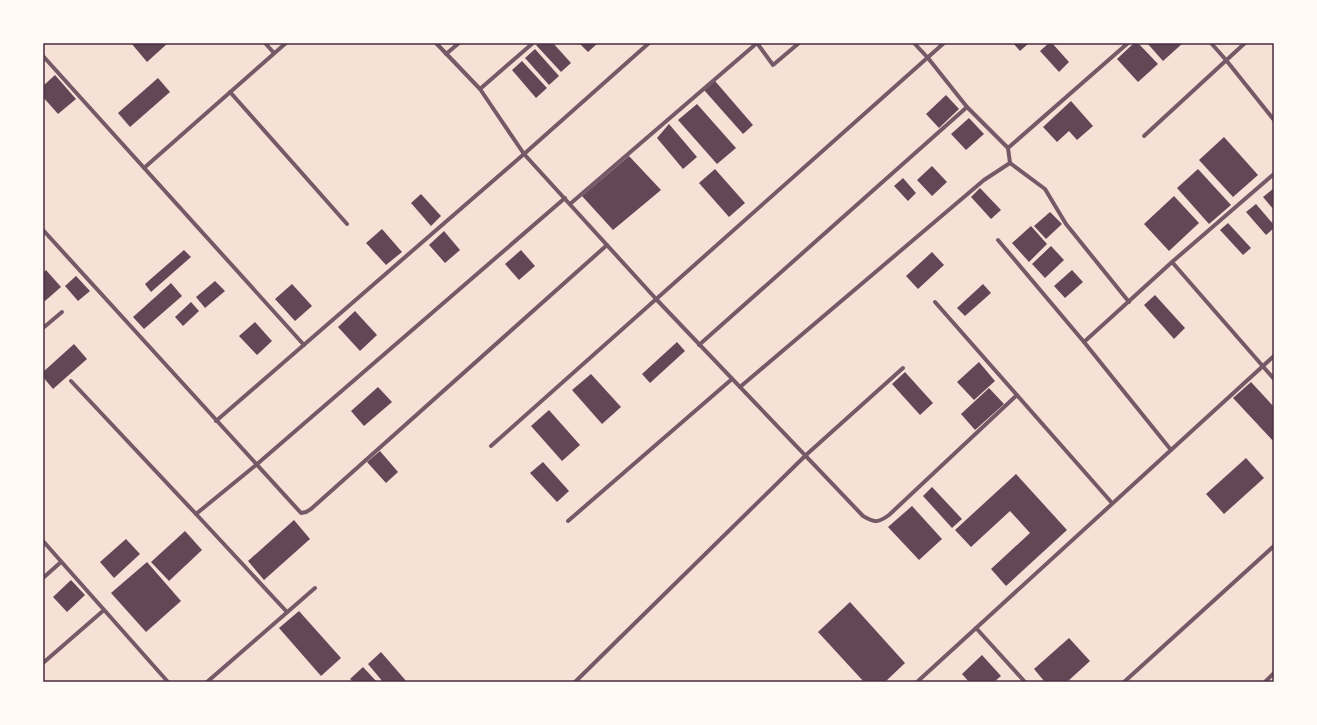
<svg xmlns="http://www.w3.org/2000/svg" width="1317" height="725" font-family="Ubuntu,sans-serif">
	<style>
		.building { fill: #644757 }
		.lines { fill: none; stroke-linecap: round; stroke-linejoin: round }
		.minor { stroke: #755966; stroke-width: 4 }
		.neatline { fill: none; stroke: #4a2c40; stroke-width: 1.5 }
	</style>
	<rect width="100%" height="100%" fill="#f7e1d7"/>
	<g class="building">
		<polygon points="131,43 168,43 147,62"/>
		<polygon points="539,43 553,43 571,63 561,72 536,45"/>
		<polygon points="579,43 598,43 588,52"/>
		<polygon points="1013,43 1029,43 1020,51"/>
		<polygon points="1049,43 1052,43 1069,62 1059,72 1040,51"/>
		<polygon points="1134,43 1138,43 1158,64 1138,82 1117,59"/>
		<polygon points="1147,43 1183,43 1163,61"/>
		<polygon points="535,49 559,76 549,85 525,58"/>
		<polygon points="522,61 547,88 536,98 512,70"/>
		<polygon points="55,75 76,99 58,114 43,97 43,86"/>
		<polygon points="158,78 170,92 130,127 118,113"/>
		<polygon points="715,81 753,125 743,134 704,90"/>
		<polygon points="946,95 959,109 939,128 926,114"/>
		<polygon points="1071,101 1093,126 1077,140 1069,131 1057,142 1043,127"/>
		<polygon points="697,104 736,148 717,164 678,120"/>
		<polygon points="969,118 984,134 966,150 951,134"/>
		<polygon points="669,124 697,157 683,169 657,138"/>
		<polygon points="1224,137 1258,175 1233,197 1199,160"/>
		<polygon points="629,156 661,190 613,230 582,196"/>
		<polygon points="932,166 947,182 932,196 917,180"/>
		<polygon points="715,169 745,203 729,217 699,183"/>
		<polygon points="1198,169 1231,205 1209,224 1177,188"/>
		<polygon points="903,178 916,193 908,201 894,186"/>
		<polygon points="980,188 1001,210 991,219 971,197"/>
		<polygon points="1274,188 1274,210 1263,197"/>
		<polygon points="421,194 441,216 431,226 411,203"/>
		<polygon points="1174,196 1199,223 1169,251 1144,224"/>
		<polygon points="1256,204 1274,225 1274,228 1266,235 1246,212"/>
		<polygon points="1050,212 1062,224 1046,239 1034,226"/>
		<polygon points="1228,223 1251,248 1243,255 1220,230"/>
		<polygon points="1031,226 1047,244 1029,262 1012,243"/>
		<polygon points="382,229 402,252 386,265 366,243"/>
		<polygon points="444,231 460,250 445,263 429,245"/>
		<polygon points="1051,246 1064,260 1045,278 1032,264"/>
		<polygon points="184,250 191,257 151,292 145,284"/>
		<polygon points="521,250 535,266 519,280 505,264"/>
		<polygon points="932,252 944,265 918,289 906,276"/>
		<polygon points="46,270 61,287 45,301 43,299 43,273"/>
		<polygon points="1072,270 1083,282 1065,298 1054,286"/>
		<polygon points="76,276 90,291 78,301 65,286"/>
		<polygon points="215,281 225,291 205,308 196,297"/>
		<polygon points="171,283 182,296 144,329 133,317"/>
		<polygon points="292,284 312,306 295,321 275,299"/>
		<polygon points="983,284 991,293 965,316 957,308"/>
		<polygon points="1155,295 1185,328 1174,339 1144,305"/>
		<polygon points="191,302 199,311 183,326 175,317"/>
		<polygon points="355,311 377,335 360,351 338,327"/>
		<polygon points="255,322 272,341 257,355 239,336"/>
		<polygon points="677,342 685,351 650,383 642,374"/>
		<polygon points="74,344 87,359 53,389 43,377 43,372"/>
		<polygon points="979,362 995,381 974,400 957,382"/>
		<polygon points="905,372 933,403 920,415 892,384"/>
		<polygon points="591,374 621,407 602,424 572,390"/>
		<polygon points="1251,382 1274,407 1274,442 1233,398"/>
		<polygon points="378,387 392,402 364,426 351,411"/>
		<polygon points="989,388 1004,404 975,430 961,414"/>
		<polygon points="549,410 580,445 562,461 531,426"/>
		<polygon points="380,451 398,472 386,483 367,462"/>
		<polygon points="1246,458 1264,478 1224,514 1206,494"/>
		<polygon points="543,462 569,491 557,502 530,473"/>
		<polygon points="1016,474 1067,530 1006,586 991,569 1030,533 1010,511 971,547 955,530"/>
		<polygon points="932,487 962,519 952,528 923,496"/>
		<polygon points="912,506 942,539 919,560 888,527"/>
		<polygon points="294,520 310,539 264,580 248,561"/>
		<polygon points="185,531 202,550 169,581 151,562"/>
		<polygon points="126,539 140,554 114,578 100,562"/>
		<polygon points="147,562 181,601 146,632 111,593"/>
		<polygon points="71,580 85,595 67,612 53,597"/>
		<polygon points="850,602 905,663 885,682 864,682 818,632"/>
		<polygon points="299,611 341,658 321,676 279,628"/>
		<polygon points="1069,638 1090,661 1067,682 1045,682 1034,669"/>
		<polygon points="381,652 407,682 383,682 368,664"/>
		<polygon points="982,655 1001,676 994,682 969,682 962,674"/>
		<polygon points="363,667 377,682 353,682 350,679"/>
	</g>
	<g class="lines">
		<g class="minor">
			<polyline points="265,43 274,53"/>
			<path d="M436 43 480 89 524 154 657 300 863 516C875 523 878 523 889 515L1017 395"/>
			<polyline points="757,43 773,65 799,43"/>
			<polyline points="914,43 928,58 967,107 1008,148 1010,163 1045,189 1066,224 1129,302"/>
			<polyline points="1211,43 1226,60 1274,120"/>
			<polyline points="446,54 459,43"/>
			<polyline points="43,56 304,345"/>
			<polyline points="480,89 533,43"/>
			<polyline points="230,92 347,224"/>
			<polyline points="1144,136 1245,43"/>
			<polyline points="1008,148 1128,43"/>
			<polyline points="144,168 286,43"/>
			<polyline points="570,204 757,43"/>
			<polyline points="43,230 301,513 306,512 311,509 607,245"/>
			<polyline points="998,240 1084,342"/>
			<polyline points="1172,262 1274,379"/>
			<polyline points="935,302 1112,503"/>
			<polyline points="43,328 62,312"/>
			<polyline points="699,345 967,107"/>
			<polyline points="71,381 196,514"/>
			<polyline points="740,387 984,180 1010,163"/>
			<polyline points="216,421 524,154 649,43"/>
			<polyline points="491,446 944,43"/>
			<polyline points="1171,450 1084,342 1172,262 1274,174"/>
			<polyline points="568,521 732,379"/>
			<polyline points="43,541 168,682"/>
			<polyline points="43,578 61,562"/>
			<polyline points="287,612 196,514 256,465 565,198"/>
			<polyline points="976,628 1025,682"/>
			<polyline points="43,663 104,610"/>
			<polyline points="207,682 315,588"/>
			<polyline points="575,682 806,455 903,368"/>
			<polyline points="917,682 1274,356"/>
			<polyline points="1124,682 1274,546"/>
			<polyline points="1265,682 1274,673"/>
		</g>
	</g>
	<rect width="1317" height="725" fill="none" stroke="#fffaf5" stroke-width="88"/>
	<rect x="44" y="44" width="1229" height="637" class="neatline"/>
</svg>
